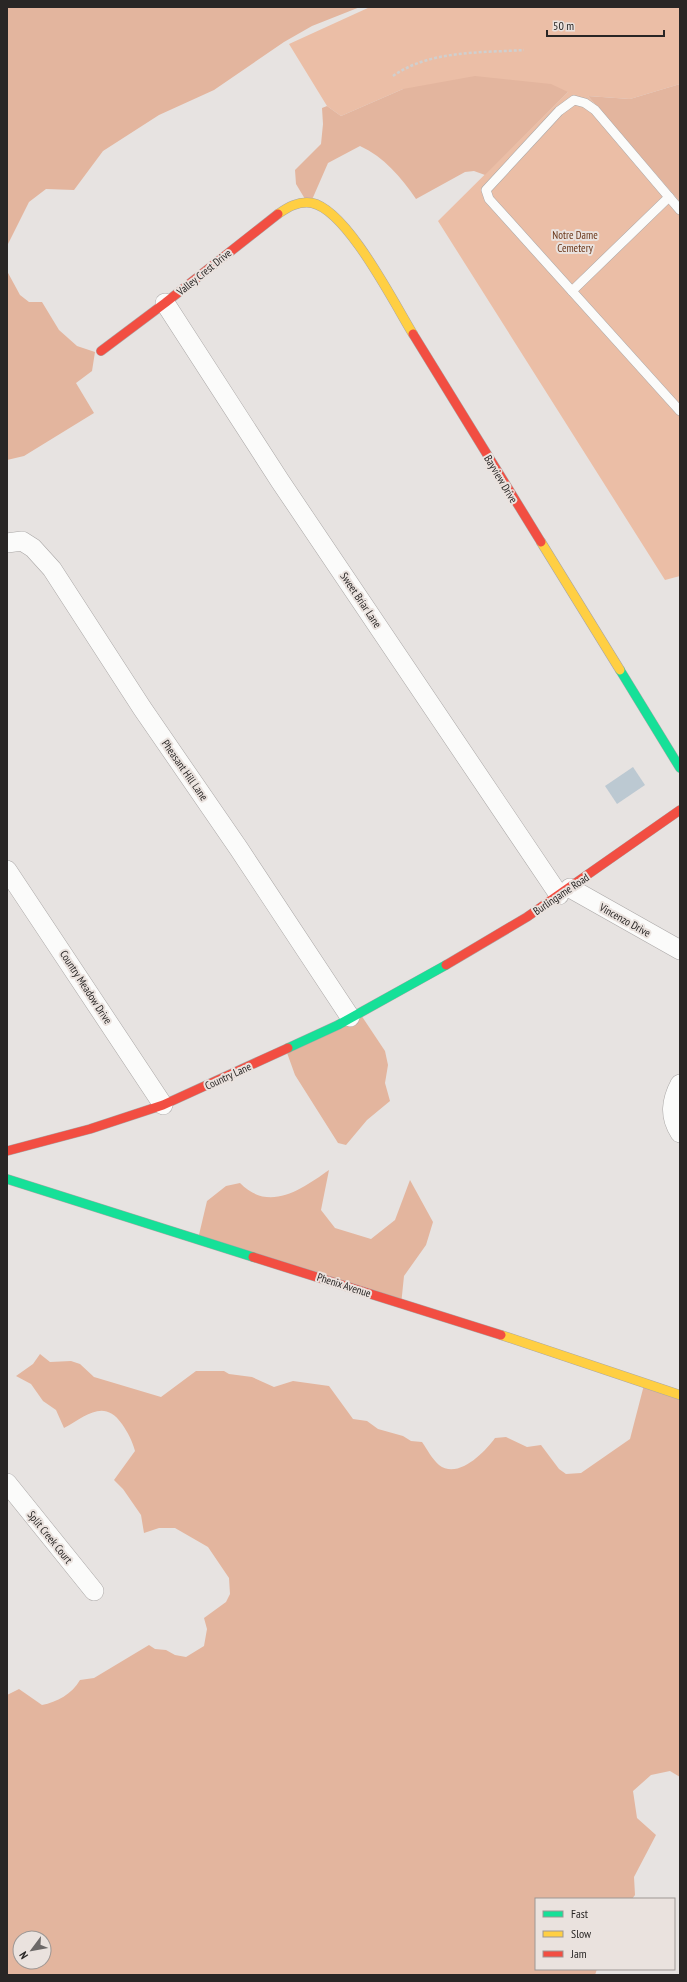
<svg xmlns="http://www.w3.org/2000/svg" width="687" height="1982" font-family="'PT Sans Narrow',sans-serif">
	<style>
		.green { fill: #ebbea6 }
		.forest { fill: #e3b59e; fill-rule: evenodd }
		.building { fill: #bcc9d2 }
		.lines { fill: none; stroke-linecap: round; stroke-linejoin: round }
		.lane-casing { stroke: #aaa7a6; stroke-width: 10 }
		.street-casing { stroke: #aaa7a6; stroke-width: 20 }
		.fast-casing { stroke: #aaa7a6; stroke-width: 10 }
		.slow-casing { stroke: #aaa7a6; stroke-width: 10 }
		.jam-casing { stroke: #aaa7a6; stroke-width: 10 }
		.path { stroke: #d0cfce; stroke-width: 2.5; stroke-dasharray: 3 2; stroke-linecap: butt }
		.lane { stroke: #fbfbfa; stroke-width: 9 }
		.street { stroke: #fbfbfa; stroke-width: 19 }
		.fast { stroke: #16e098; stroke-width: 9 }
		.slow { stroke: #ffcf43; stroke-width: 9 }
		.jam { stroke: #f24e42; stroke-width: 9 }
		.labels { text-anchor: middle; stroke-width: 4; stroke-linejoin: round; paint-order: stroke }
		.park-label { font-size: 11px; fill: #693619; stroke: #eae2de }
		.street-label { font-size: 11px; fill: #292625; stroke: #eae2de }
	</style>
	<rect width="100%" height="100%" fill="#e7e3e1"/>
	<polygon class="green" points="370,7 680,7 680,84 630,99 588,96 680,202 680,576 665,580 438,221 568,92 403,89 341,116 327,106 289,44"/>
	<g class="forest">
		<polygon points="7,7 360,7 312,26 284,42 214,90 159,115 103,151 74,190 46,189 29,202 7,246"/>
		<path d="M475 76 551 84 568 92 485 175 474 171 465 172 416 199C401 177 384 157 360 146L328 163 311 202 308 204 296 184 295 170 321 144 323 124 322 108 327 106 341 116 403 89Z"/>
		<polygon points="680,84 680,202 588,96 630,99"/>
		<polygon points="7,271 20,295 29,302 42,302 59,330 77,346 95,352 92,371 76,383 94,413 24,456 7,460"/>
		<polygon points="359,1012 385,1051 388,1065 385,1083 390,1101 367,1120 346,1145 338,1143 295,1075 286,1050"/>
		<path d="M329 1170 321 1210 335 1228 371 1239 395 1220 410 1180 433 1222 426 1245 404 1276 401 1305 198 1239 207 1201 226 1186 240 1183C269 1213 302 1189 329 1170Z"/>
		<path d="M40 1354 50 1362 71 1361 80 1364 94 1377 161 1397 196 1371H224L229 1374 252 1377 274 1387 293 1381 329 1386 353 1419 367 1421 378 1429 403 1436 411 1441 422 1442C427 1449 432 1459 439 1465 458 1480 485 1452 495 1438L506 1437 527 1447 541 1445 559 1469 566 1474 581 1473 630 1439 644 1385 680 1395V1777L670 1771 651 1775 633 1791 637 1818 656 1835 634 1877 635 1895 632 1899H536V1969H597L595 1975H7V1695L19 1689 42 1705C57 1702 72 1694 80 1680L94 1678 149 1645 155 1649 166 1650 175 1655 186 1657 204 1646 207 1629 204 1618 226 1602 230 1594 229 1578 208 1547 175 1528H159L144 1533 141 1515 123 1489 114 1480 135 1451C132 1440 128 1433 122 1424 104 1398 86 1416 64 1428L56 1410 43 1401 31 1384 16 1376 33 1364ZM20 1938H44V1962H20Z"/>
	</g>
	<polygon class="building" points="633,767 645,785 617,804 605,786"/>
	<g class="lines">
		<defs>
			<g id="lane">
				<polyline points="680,210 595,110 585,103 574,100 559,111 486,190 489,199 680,411"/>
				<polyline points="572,291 669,197"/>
			</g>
			<g id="street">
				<polyline points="165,303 280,481 559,895"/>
				<polyline points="7,543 22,541 33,548 52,569 142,708 239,849 350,1017"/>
				<polyline points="7,870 163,1105"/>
				<polyline points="570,888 680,950"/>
				<path d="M680 1084C671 1101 669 1116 680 1133"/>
				<polyline points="7,1483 94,1591"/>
			</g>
			<g id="fast">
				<polyline points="620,670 680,768"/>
				<polyline points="288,1048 338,1025 446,965"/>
				<polyline points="7,1179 253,1257"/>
			</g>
			<g id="slow">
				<path d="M278 214C288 207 298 201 312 203 347 210 394 303 413 334"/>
				<polyline points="541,542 620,670"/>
				<polyline points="501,1335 680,1395"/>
			</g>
			<g id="jam">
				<polyline points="413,334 541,542"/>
				<polyline points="101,351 165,303 278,214"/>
				<polyline points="446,965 527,917 680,810"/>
				<polyline points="7,1151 90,1129 163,1105 288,1048"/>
				<polyline points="253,1257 501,1335"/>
			</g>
		</defs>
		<use href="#lane" class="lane-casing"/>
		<use href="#street" class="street-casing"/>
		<use href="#fast" class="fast-casing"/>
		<use href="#slow" class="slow-casing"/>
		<use href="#jam" class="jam-casing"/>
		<path class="path" d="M393 76C430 50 480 53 524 50"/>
		<use href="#lane" class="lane"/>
		<use href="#street" class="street"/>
		<use href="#fast" class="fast"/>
		<use href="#slow" class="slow"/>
		<use href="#jam" class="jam"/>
	</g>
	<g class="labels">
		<g class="park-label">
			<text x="575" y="239">Notre Dame<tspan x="575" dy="13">Cemetery</tspan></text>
		</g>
		<g class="street-label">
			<text transform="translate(204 272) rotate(-39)" y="4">Valley Crest Drive</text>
			<text transform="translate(501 479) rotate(59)" y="4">Bayview Drive</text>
			<text transform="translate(361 600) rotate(56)" y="4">Sweet Briar Lane</text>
			<text transform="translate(185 770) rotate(55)" y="4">Pheasant Hill Lane</text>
			<text transform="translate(561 894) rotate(-34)" y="4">Burlingame Road</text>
			<text transform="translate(625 920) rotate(29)" y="4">Vincenzo Drive</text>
			<text transform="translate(86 987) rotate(57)" y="4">Country Meadow Drive</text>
			<text transform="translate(228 1076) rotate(-25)" y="4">Country Lane</text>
			<text transform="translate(344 1285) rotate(18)" y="4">Phenix Avenue</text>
			<text transform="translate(50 1537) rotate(51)" y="4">Split Creek Court</text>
		</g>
	</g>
	<rect width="687" height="1982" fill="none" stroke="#292625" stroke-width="16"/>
	<rect x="535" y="1898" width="140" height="72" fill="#eae2de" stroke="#9d9794"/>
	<rect x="543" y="1911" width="20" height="6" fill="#16e098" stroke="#9d9794"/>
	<text x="571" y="1918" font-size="12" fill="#292625">Fast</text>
	<rect x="543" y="1931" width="20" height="6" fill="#ffcf43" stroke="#9d9794"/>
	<text x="571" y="1938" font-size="12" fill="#292625">Slow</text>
	<rect x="543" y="1951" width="20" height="6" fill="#f24e42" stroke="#9d9794"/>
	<text x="571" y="1958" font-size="12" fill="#292625">Jam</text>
	<g transform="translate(32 1950) rotate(238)"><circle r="19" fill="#eae2de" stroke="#9d9794"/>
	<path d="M0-3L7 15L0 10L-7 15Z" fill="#6c6867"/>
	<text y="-6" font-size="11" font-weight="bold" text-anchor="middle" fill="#292625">N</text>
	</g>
	<path d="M547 30v6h117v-6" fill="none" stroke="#292625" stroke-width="2"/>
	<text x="553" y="30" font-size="12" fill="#292625" stroke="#eae2de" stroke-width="3" paint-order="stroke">50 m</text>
</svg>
